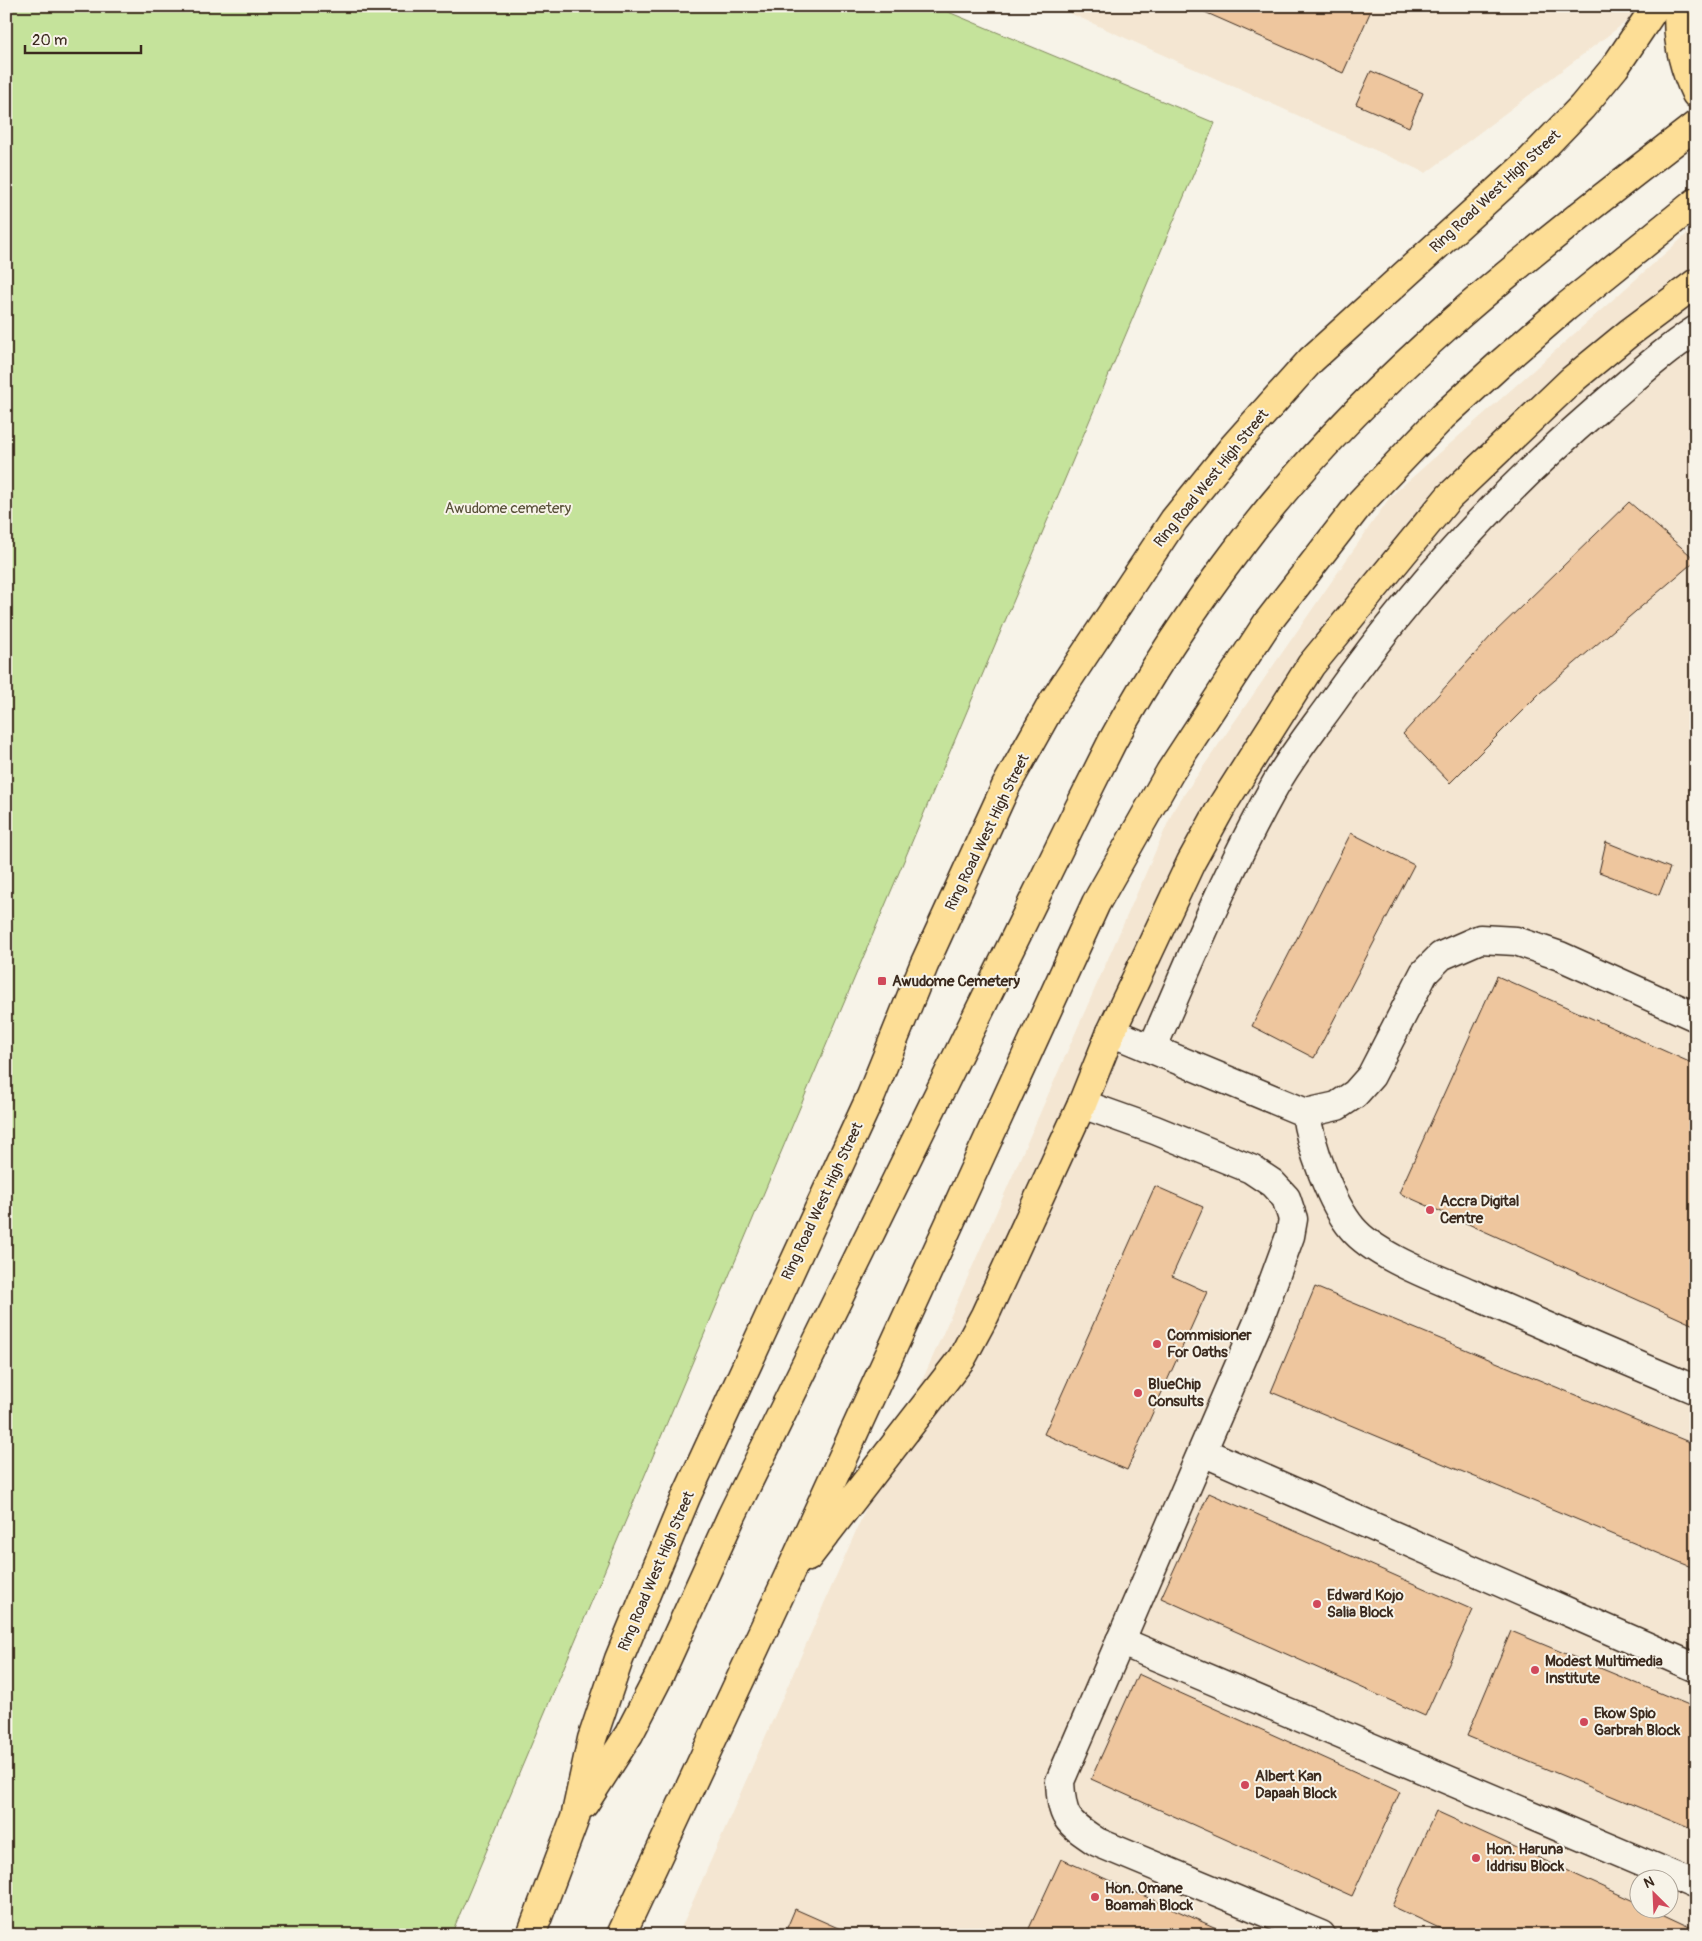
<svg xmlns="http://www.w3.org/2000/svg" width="1702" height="1941" font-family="Pangolin,sans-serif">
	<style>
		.built { fill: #f4e6d2; fill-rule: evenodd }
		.green { fill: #c5e39b; stroke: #80865c }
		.building { fill: #eec69e; stroke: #3b2a1e }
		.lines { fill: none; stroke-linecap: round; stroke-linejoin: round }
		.minor-casing { stroke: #3b2a1e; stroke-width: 31 }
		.major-casing { stroke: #3b2a1e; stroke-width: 31 }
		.minor { stroke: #f7f3e8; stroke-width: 28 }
		.major { stroke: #fdde96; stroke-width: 28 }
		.poi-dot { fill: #d1495b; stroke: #f7f3e8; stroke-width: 2 }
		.labels { text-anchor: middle; stroke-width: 4; stroke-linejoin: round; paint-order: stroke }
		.street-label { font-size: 15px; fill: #3b2a1e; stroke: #f7f3e8 }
		.park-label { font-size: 15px; fill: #574f37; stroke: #f7f3e8 }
		.poi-label { font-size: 15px; font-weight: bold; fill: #3b2a1e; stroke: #f7f3e8; text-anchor: start }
	</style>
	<rect width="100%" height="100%" fill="#f7f3e8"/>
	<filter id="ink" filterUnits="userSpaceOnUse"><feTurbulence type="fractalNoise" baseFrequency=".02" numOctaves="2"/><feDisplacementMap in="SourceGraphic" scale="10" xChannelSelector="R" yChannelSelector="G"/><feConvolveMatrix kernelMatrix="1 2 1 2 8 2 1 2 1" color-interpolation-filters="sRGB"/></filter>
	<g filter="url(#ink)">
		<g class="built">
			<polygon points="1054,6 1647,6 1426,173"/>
			<path d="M1696 226V1935H678L1174 809 1390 497ZM1640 1878H1670V1908H1640Z"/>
		</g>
		<polygon class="green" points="6,6 934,6 1215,123 451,1935 6,1935"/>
		<g class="building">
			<polygon points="1191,6 1373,6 1343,73"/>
			<polygon points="1371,71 1423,93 1409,127 1356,104"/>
			<polygon points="1629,502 1696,560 1541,692 1450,783 1403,734 1491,636"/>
			<polygon points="1351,833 1414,865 1314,1058 1252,1026"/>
			<polygon points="1606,842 1670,868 1659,895 1599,872"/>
			<polygon points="1497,976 1696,1065 1696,1326 1399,1193"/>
			<polygon points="1155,1186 1203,1207 1172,1276 1207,1292 1127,1470 1044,1434"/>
			<polygon points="1315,1287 1696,1445 1696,1569 1271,1392"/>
			<polygon points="1209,1493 1473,1610 1425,1716 1161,1598"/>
			<polygon points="1511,1631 1696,1708 1696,1831 1467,1736"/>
			<polygon points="1138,1674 1400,1792 1352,1896 1091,1779"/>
			<polygon points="1436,1811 1640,1904 1640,1908 1649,1908 1696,1930 1696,1935 1454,1935 1392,1906"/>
			<polygon points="1061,1859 1232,1935 1026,1935"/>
			<polygon points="795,1909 854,1935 784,1935"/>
		</g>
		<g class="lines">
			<defs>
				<g id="minor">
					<polyline points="1111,1032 1306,1113 1337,1106 1355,1094 1371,1076 1424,973 1441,956 1480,939 1516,941 1560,956 1696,1017"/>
					<path d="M1152 1049C1190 961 1227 871 1274 787 1291 756 1314 728 1334 700 1410 592 1499 494 1599 408 1631 381 1661 353 1696 330"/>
					<path d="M1082 1104 1155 1130 1251 1169 1272 1183 1286 1198 1293 1219 1290 1236 1261 1315 1060 1781C1062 1819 1066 1821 1097 1842L1321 1935"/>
					<path d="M1306 1113C1310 1145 1331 1203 1352 1228 1375 1256 1436 1278 1470 1293 1545 1326 1620 1358 1696 1390"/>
					<polyline points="1203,1452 1696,1668"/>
					<polyline points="1120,1641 1696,1885"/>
				</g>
				<g id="major">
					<path d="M1679 6C1676 36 1683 67 1696 94"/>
					<polyline points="808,1557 962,1358 985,1315 1082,1104 1111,1032 1191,862 1223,804 1311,665 1449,497 1573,379 1629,333 1696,283"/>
					<path d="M584 1804 629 1734 658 1678 732 1515 1076 814C1088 790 1100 766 1112 742 1150 672 1195 605 1243 542 1368 377 1534 250 1696 125"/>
					<polyline points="531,1935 575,1818 592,1739 619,1659 686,1497 871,1096 924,965 1006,786 1053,702 1174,520 1234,446 1311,360 1531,160 1582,107 1615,67 1656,6"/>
					<polyline points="621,1935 782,1590 1096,903 1170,772 1268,622 1361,502 1442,417 1499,365 1566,307 1696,202"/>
				</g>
			</defs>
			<use href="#minor" class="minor-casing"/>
			<use href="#major" class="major-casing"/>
			<use href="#minor" class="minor"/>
			<use href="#major" class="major"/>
		</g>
	</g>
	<g class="poi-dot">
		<rect x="877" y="976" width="10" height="10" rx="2.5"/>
		<circle cx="1430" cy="1210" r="5"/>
		<circle cx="1157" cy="1344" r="5"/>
		<circle cx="1138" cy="1393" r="5"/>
		<circle cx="1317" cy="1604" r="5"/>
		<circle cx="1535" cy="1670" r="5"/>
		<circle cx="1584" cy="1722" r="5"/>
		<circle cx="1245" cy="1785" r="5"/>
		<circle cx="1476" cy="1858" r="5"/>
		<circle cx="1095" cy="1897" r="5"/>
	</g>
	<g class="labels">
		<g class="street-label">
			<text transform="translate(1495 191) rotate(-43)" y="5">Ring Road West High Street</text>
			<text transform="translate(1211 478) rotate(-51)" y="5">Ring Road West High Street</text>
			<text transform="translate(987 832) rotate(-64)" y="5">Ring Road West High Street</text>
			<text transform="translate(822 1201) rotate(-65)" y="5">Ring Road West High Street</text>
			<text transform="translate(656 1571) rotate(-67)" y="5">Ring Road West High Street</text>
		</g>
		<g class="park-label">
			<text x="508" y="513">Awudome cemetery</text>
		</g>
		<g class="poi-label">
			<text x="892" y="986">Awudome Cemetery</text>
			<text x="1440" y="1206">Accra Digital<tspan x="1440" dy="17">Centre</tspan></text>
			<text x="1167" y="1340">Commisioner<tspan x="1167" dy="17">For Oaths</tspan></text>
			<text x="1148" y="1389">BlueChip<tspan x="1148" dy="17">Consults</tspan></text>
			<text x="1327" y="1600">Edward Kojo<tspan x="1327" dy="17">Salia Block</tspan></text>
			<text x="1545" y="1666">Modest Multimedia<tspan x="1545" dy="17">Institute</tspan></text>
			<text x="1594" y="1718">Ekow Spio<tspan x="1594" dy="17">Garbrah Block</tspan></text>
			<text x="1255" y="1781">Albert Kan<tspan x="1255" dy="17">Dapaah Block</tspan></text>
			<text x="1486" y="1854">Hon. Haruna<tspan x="1486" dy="17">Iddrisu Block</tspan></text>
			<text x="1105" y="1893">Hon. Omane<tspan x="1105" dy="17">Boamah Block</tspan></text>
		</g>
	</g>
	<rect width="1702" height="1941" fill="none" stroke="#f7f3e8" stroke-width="25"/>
	<rect x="12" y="12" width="1677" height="1916" fill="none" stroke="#3b2a1e" stroke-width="2" filter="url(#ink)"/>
	<g transform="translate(1654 1894) rotate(336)"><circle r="24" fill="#f7f3e8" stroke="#aca397"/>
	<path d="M0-4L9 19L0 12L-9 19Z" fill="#d1495b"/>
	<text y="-8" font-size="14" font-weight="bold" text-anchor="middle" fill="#3b2a1e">N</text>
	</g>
	<path d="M25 45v8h116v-8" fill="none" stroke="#3b2a1e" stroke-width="2.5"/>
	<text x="32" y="45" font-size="15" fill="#3b2a1e" stroke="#f7f3e8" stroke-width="4" paint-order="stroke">20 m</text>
</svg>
